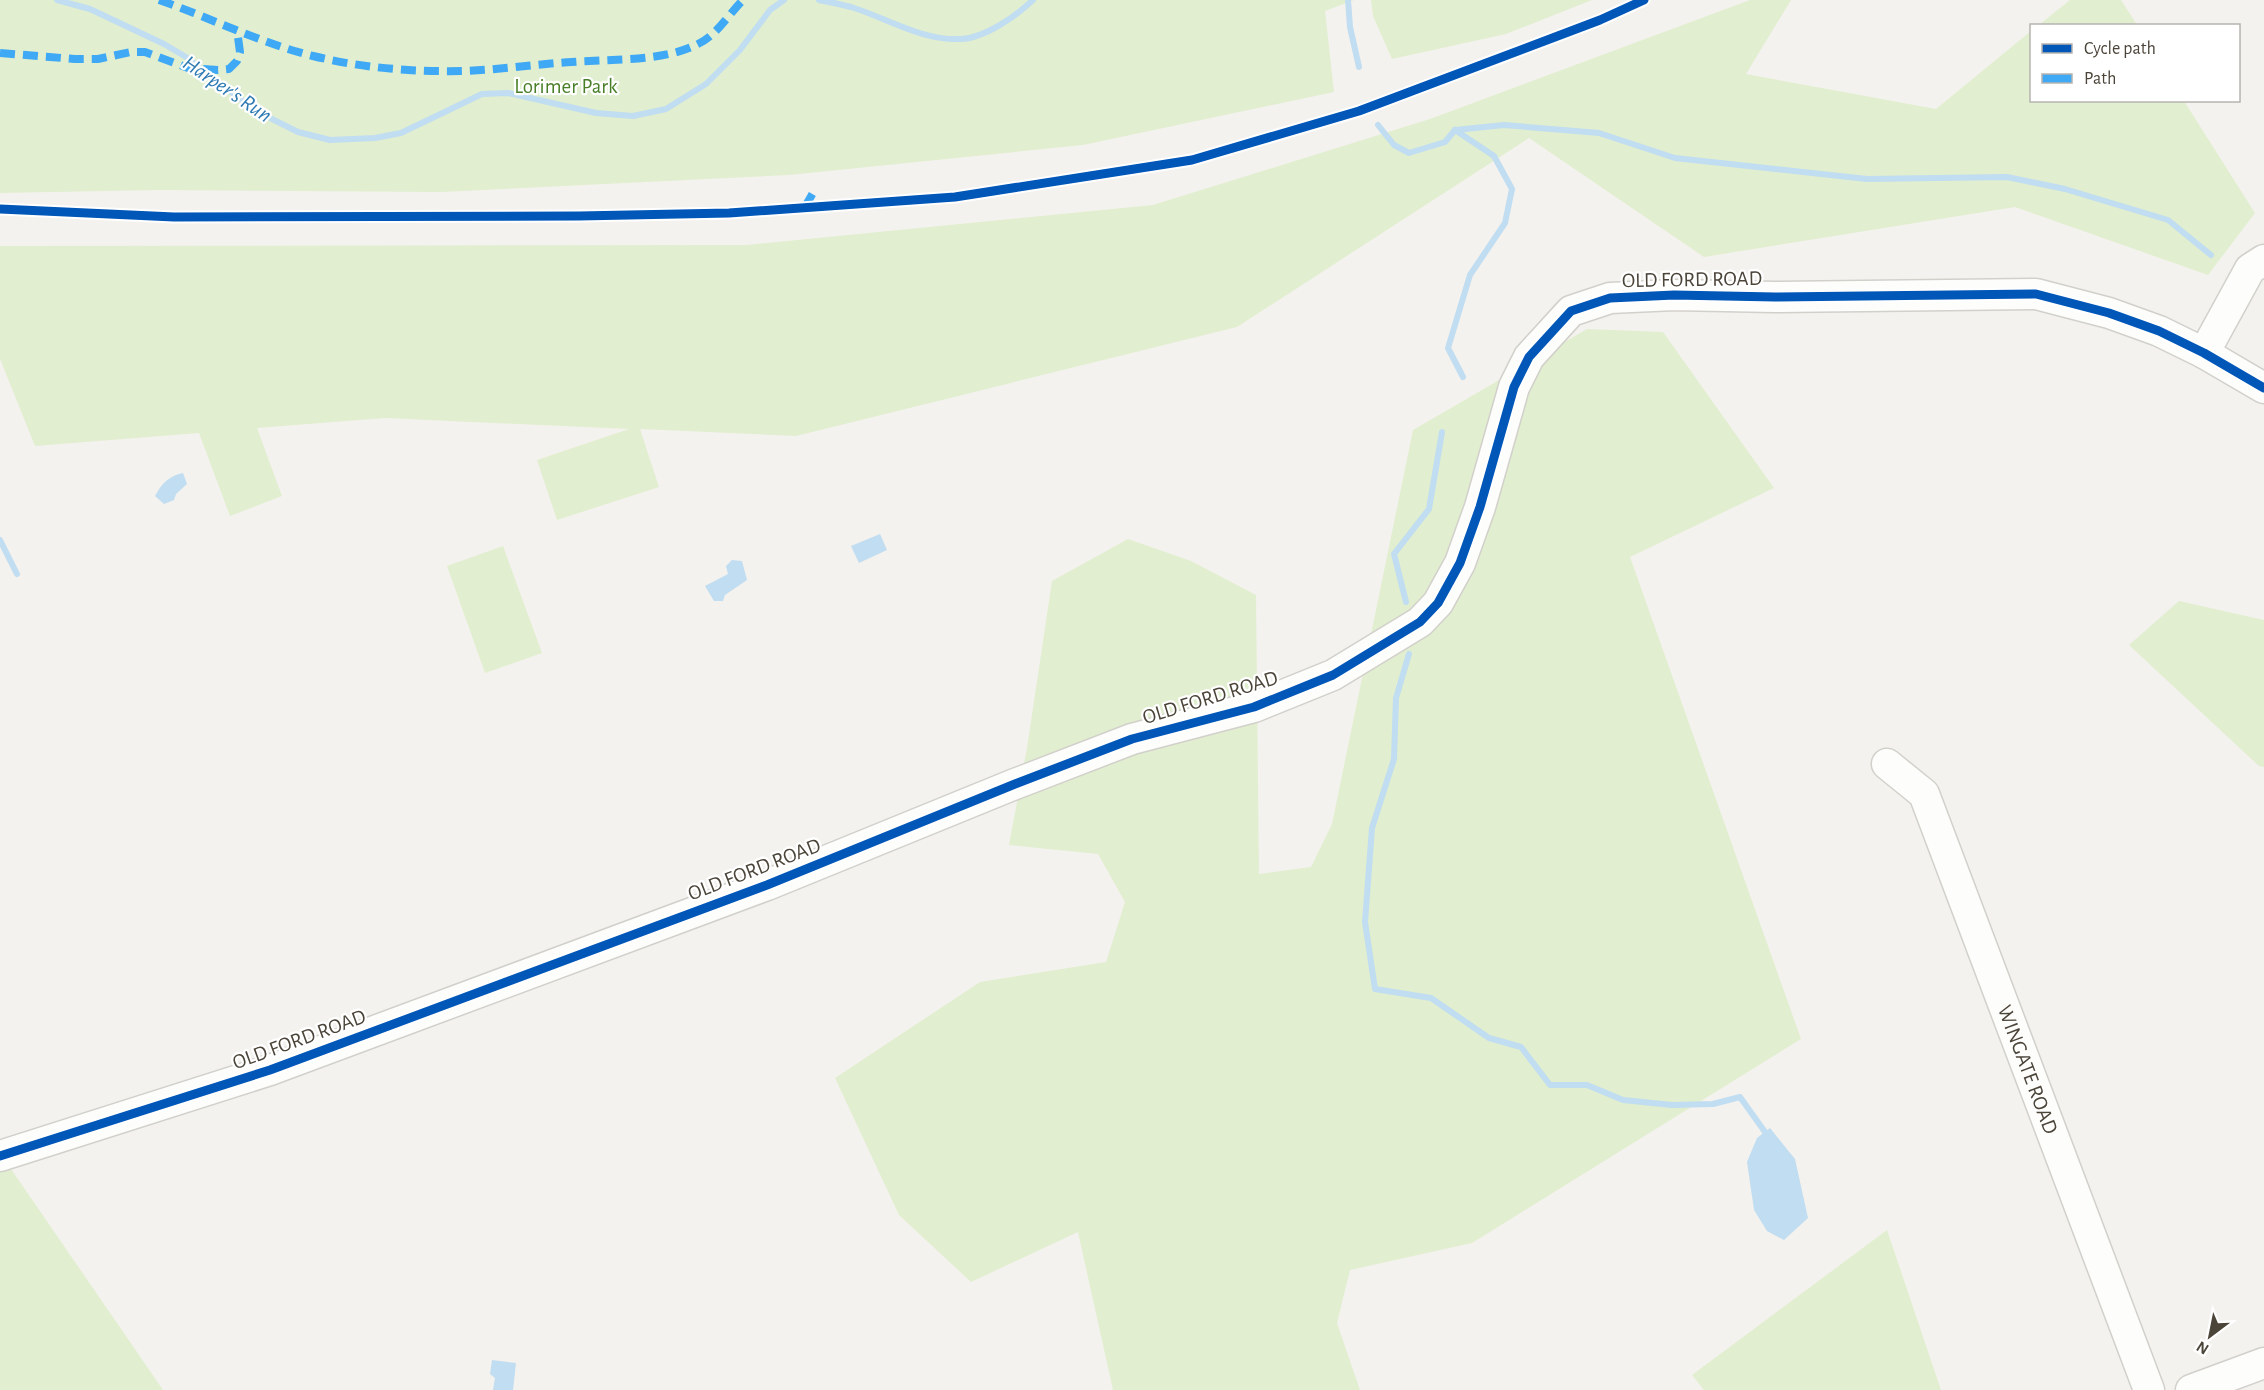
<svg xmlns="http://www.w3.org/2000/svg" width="2264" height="1390" font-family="'Alegreya Sans',sans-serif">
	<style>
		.green { fill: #e1eecf }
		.water { fill: #c0ddf1 }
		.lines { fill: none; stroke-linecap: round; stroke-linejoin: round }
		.stream { stroke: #c0ddf1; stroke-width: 6 }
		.minor-casing { stroke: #d2d0cb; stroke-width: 33 }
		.minor { stroke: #fdfdfc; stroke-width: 30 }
		.quiet { stroke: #3fa9f5; stroke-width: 8; stroke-dasharray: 15 8; stroke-linecap: butt }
		.cycleway-casing { stroke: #fff; stroke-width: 13 }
		.cycleway { stroke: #0057b8; stroke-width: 9 }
		.labels { text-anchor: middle; stroke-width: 4.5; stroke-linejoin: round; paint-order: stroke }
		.park-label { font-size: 21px; fill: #4a7f2a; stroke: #fff }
		.street-label { font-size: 21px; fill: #4b4439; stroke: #fff }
		.water-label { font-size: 22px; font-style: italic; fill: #2e7ab2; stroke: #fff }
	</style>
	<rect width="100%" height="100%" fill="#f4f2ee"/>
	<g class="green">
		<polygon points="0,0 1354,0 1325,11 1334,92 1083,145 789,175 441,192 159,190 0,193"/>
		<polygon points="1371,0 1592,0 1506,34 1392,59 1373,16"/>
		<polygon points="1750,0 1791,0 1746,74 1936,109 2031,31 2032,100 2184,101 2255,213 2208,275 2015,207 1704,257 1529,138 1237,327 796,436 640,429 659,487 557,520 537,460 629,429 385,418 257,428 282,496 230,516 199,433 35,446 0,359 0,246 747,245 1153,205 1430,119"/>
		<polygon points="2070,0 2121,0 2137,25 2039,25"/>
		<polygon points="1587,329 1663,332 1774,488 1630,557 1801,1039 1472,1243 1350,1270 1337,1323 1360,1390 1113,1390 1078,1232 971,1282 899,1215 835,1078 980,982 1106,962 1125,902 1098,854 1009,845 1027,748 1052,581 1128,539 1191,561 1256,595 1259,874 1311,867 1332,824 1413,430"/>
		<polygon points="503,546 542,653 485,673 447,566"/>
		<polygon points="2179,601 2264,620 2264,767 2259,766 2129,645"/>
		<polygon points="0,1153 163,1390 0,1390"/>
		<polygon points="1887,1230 1941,1390 1704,1390 1692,1375"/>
	</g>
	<g class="water">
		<path d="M183 473 187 484 176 494 174 500 164 504 155 496C162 483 169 476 183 473Z"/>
		<polygon points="880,534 887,550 859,563 851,546"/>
		<polygon points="732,560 742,561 747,580 725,595 723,601 714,601 705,586 728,574 726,566"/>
		<polygon points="1770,1128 1795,1159 1808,1218 1784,1240 1767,1231 1754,1210 1747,1162 1757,1138"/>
		<polygon points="492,1360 516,1363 513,1390 493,1390 495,1378 490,1374"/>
	</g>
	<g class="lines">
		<g class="stream">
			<polyline points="57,0 90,9 164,44 186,57 254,110 298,132 330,140 375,138 401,133 482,94 508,93 596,113 633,116 666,109 706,84 740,50 770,10 784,0"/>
			<path d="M819 0C829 2 840 4 851 7 887 18 922 41 961 39 985 38 1016 16 1033 0"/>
			<polyline points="1348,0 1350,27 1359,67"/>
			<polyline points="1378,125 1394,145 1409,153 1445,142 1455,130"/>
			<polyline points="1455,130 1504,125 1599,133 1675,158 1867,179 2007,177 2065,189 2168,220 2211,255"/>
			<polyline points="1455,130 1494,156 1512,189 1505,223 1470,275 1448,348 1463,377"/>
			<polyline points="0,540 17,574"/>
			<polyline points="1406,602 1394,554 1429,509 1442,432"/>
			<polyline points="1409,654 1396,698 1394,759 1372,828 1365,922 1375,989 1431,998 1489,1038 1521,1047 1550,1085 1587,1085 1623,1100 1672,1105 1713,1104 1740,1097 1765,1132"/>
		</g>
		<defs>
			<g id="minor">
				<polyline points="2204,353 2250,269 2264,260"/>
				<path id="s1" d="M1887 764 1924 794 2149 1390"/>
				<polyline points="0,1156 270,1070 767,885 1015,784 1132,739 1254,707 1333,675 1420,622 1438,603 1460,563 1480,507 1514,387 1529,357 1571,311 1610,298 1674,295 1775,297 2036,294 2109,313 2159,331 2204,353 2264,388"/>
				<polyline points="2191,1390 2264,1363"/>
			</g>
		</defs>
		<use href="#minor" class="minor-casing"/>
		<use href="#minor" class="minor"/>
		<g class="quiet">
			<path d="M159 0C211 18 260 43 313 56 362 68 413 72 463 71 499 70 535 64 572 62 610 59 663 62 698 44 717 35 728 15 743 0"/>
			<polyline points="0,53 75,59 98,59 131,52 145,52 188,68 218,70 229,69 237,61 240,52 237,30"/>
			<polyline points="805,207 814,191"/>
		</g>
		<defs>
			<g id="cycleway">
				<polyline points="0,209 174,217 579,216 729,213 955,197 1192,160 1359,111 1600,20 1644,0"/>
				<polyline points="0,1156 270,1070 767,885 1015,784 1132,739 1254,707 1333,675 1420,622 1438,603 1460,563 1480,507 1514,387 1529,357 1571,311 1610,298 1674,295 1775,297 2036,294 2109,313 2159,331 2204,353 2264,388"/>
			</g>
		</defs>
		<use href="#cycleway" class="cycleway-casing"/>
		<use href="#cycleway" class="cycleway"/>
	</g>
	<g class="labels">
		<g class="park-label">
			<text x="566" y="93">Lorimer Park</text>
		</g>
		<g class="street-label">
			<text transform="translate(1692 279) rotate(-1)" y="7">OLD FORD ROAD</text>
			<text transform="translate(1210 697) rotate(-17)" y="7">OLD FORD ROAD</text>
			<text transform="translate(754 869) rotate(-21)" y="7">OLD FORD ROAD</text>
			<text transform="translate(299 1039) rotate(-20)" y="7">OLD FORD ROAD</text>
			<text dy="7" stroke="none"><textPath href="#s1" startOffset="342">WINGATE ROAD</textPath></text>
		</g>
		<g class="water-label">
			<text transform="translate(228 88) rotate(34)" y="8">Harper's Run</text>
		</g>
	</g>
	<rect x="2030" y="24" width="210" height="78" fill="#ffffff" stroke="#b7b4b0" stroke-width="1.5"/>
	<rect x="2042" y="44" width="30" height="9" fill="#0057b8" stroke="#b7b4b0" stroke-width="1.5"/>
	<text x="2084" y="54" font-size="18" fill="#4b4439">Cycle path</text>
	<rect x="2042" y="74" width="30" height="9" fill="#3fa9f5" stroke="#b7b4b0" stroke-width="1.5"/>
	<text x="2084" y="84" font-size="18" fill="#4b4439">Path</text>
	<g transform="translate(2210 1336) rotate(212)" stroke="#ffffff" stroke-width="4.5" paint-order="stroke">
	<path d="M0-4.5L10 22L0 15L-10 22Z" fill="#4b4439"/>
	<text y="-9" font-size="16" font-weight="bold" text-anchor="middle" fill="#4b4439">N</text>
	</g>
</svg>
